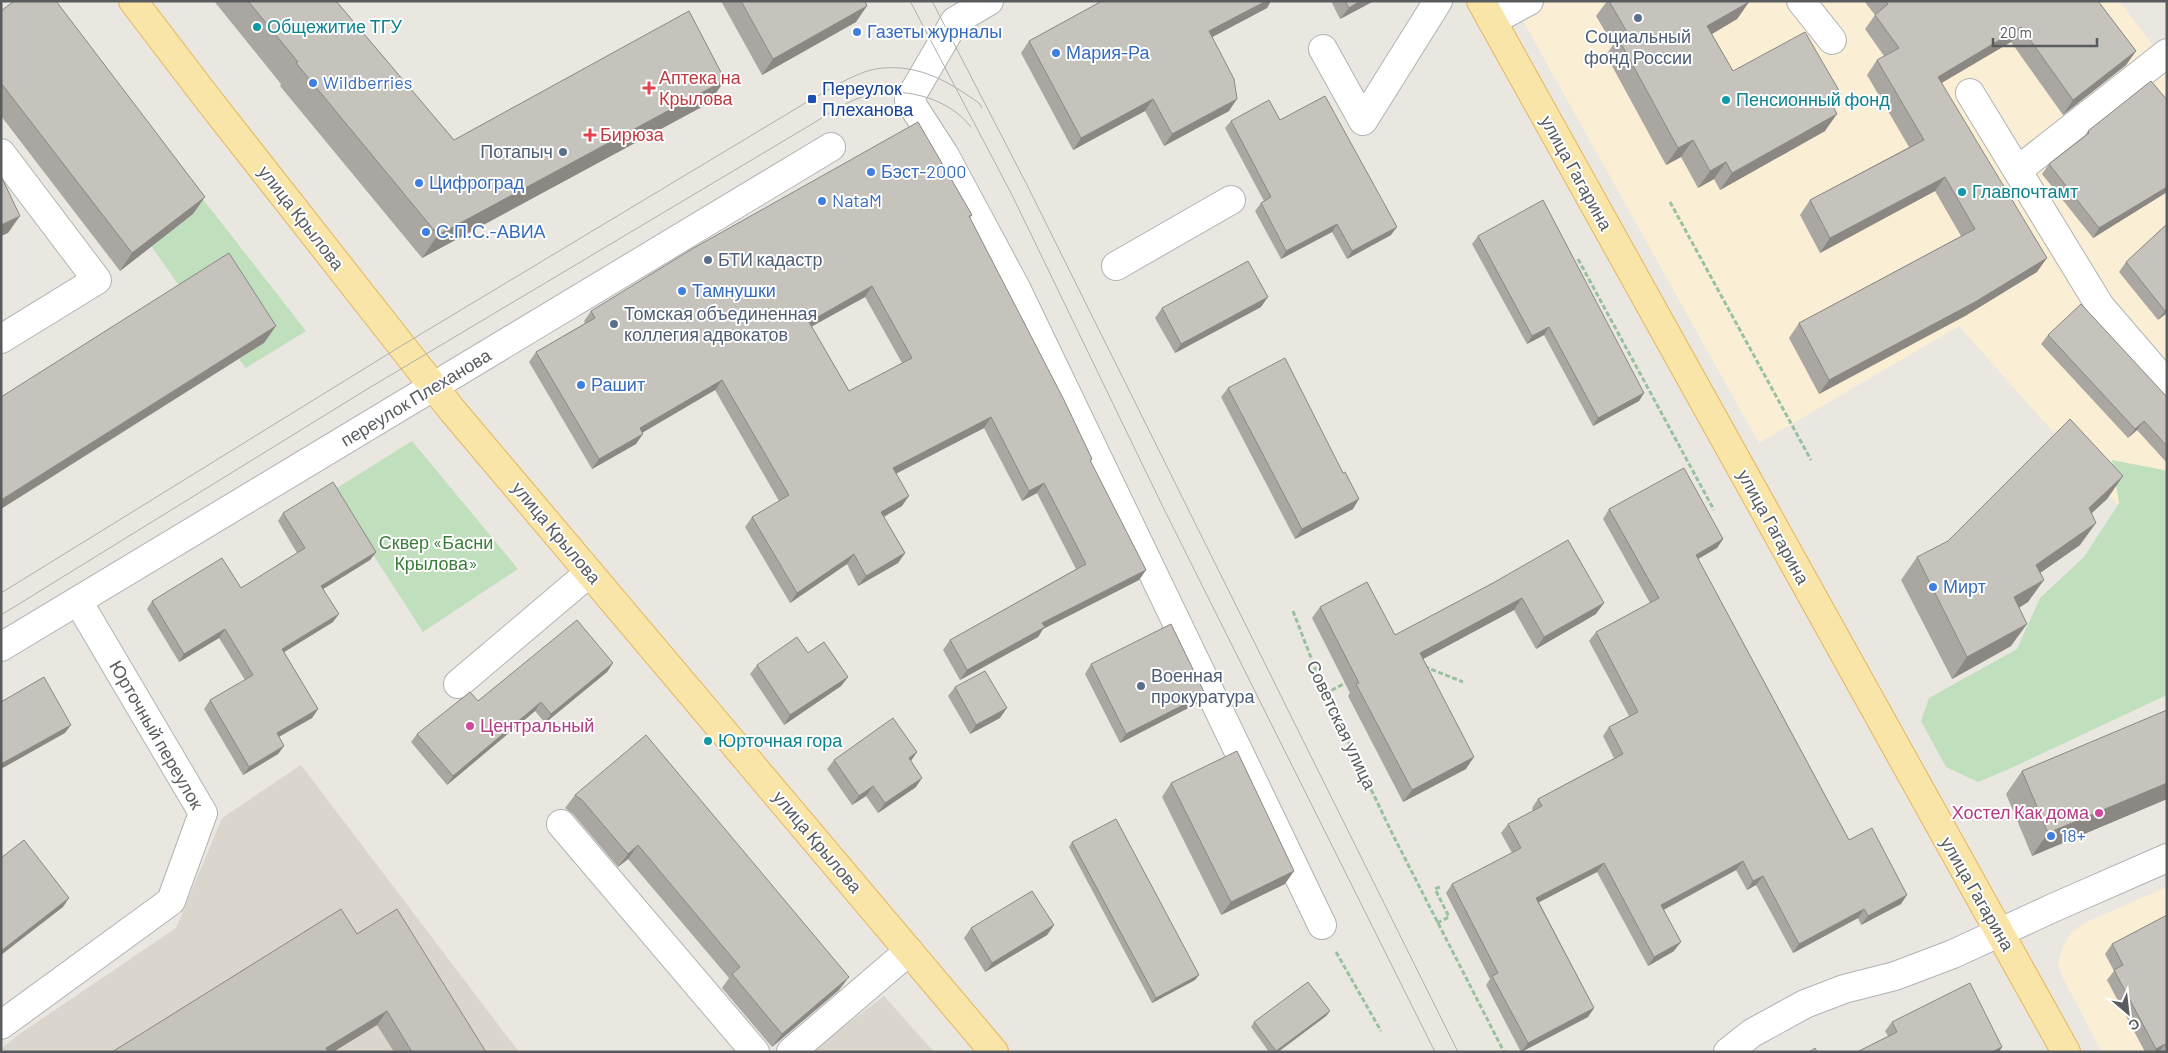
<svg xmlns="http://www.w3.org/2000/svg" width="2168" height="1053" font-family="Barlow,sans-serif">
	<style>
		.commercial { fill: #faefd5 }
		.education { fill: #dad6ce }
		.green { fill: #c0e0bd }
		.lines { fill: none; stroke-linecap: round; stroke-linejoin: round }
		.minor-casing { stroke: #b0b3b6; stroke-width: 30 }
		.major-casing { stroke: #e5b65e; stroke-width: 30 }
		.path { stroke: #98c1a0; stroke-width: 3; stroke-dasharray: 5 2.5; stroke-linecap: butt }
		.minor { stroke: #fff; stroke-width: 28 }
		.major { stroke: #f8e5a7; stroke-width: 28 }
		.tram { stroke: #aeafaf; stroke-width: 1 }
		.wall { fill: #aaa7a2; fill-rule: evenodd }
		.shaded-wall { fill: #8b8884 }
		.building { fill: #c6c2bc; stroke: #8b8884; fill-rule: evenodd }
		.service-dot { fill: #5c6f8a; stroke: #fff; stroke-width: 2 }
		.culture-dot { fill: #0f9aa8; stroke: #fff; stroke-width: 2 }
		.shop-dot { fill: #3f7fe0; stroke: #fff; stroke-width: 2 }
		.health-dot { fill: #e0444e; stroke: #fff; stroke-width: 2 }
		.transit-dot { fill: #1a4fb4; stroke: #fff; stroke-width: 2 }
		.hotel-dot { fill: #d1479c; stroke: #fff; stroke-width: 2 }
		.labels { text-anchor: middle; stroke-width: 4; stroke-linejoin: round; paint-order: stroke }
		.culture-label { font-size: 18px; fill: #0d838f; stroke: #fff; text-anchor: start }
		.shop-label { font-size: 18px; fill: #366cbe; stroke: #fff; text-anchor: start }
		.service-label { font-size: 18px; fill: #4e5e75; stroke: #fff; text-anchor: start }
		.health-label { font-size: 18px; fill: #be3a42; stroke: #fff; text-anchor: start }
		.transit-label { font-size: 18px; fill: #164399; stroke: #fff; text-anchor: start }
		.street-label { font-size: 18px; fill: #585c5f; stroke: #fff }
		.park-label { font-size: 18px; fill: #3b7d3a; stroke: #fff }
		.hotel-label { font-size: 18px; fill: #b23c85; stroke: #fff; text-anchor: start }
	</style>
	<rect width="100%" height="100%" fill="#eae7e0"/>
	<g class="commercial">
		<polygon points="1512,1 2119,1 2167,64 2167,560 1959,326 1759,443"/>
		<polygon points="2167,887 2167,1052 2102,1052 2063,978 2058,962 2063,946 2071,933 2084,923"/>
	</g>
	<g class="education">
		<polygon points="301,765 519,1052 1,1052 1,1049 18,1035 176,928 222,818"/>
		<polygon points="884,996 934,1052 810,1052"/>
	</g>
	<g class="green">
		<polygon points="48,1 306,331 246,368 239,359 263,343 183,291 151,246 193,215"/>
		<polygon points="412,441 518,569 423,632 332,491"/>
		<polygon points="2112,460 2164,470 2167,473 2167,695 2007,770 1978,782 1946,767 1921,721 1929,698 2017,649 2040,598 2084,557 2119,503"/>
	</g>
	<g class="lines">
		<defs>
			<g id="minor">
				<polyline points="989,1 955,21 909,100 944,154 1016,288 1322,925"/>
				<polyline points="1801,1 1832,40"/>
				<polyline points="1492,21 1529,1"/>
				<polyline points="1323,49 1363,121 1438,1"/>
				<polyline points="1970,93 2100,306 2167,384"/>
				<polyline points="1,153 97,280 1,339"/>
				<polyline points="2018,170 2167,53"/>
				<polyline points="1116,266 1231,200"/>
				<polyline points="1,647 831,147"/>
				<polyline points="458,684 589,573"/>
				<polyline points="561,824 755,1052"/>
				<polyline points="1,1025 171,901 203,813 78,601"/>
				<polyline points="791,1052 909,951"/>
				<polyline points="1728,1052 1752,1033 1805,1004 1844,989 1895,976 1953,954 2055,907 2167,858"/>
			</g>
			<g id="major">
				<polyline points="133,1 207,98 452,410 994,1052"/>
				<polyline points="1481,1 2066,1052"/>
			</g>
		</defs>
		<use href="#minor" class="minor-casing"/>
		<use href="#major" class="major-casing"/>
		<g class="path">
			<polyline points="1670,202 1811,460"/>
			<polyline points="1578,259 1714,510"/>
			<polyline points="1293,611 1325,694 1394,837 1504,1052"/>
			<polyline points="1424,668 1428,668 1463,682"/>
			<polyline points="1325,694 1347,682"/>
			<polyline points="1437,923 1449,917 1435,889 1442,886"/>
			<polyline points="1336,952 1381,1031"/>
		</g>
		<use href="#minor" class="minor"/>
		<use href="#major" class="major"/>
		<g class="tram">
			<polyline points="910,1 1012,195 1162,505 1435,1052"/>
			<polyline points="932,1 1027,185 1458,1052"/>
			<path d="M1 593 401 346 812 99C833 88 858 70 883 68 921 65 949 82 979 103L982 108"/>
			<path d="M1 615 369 388 807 127C824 117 843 103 862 97 899 85 947 96 971 127"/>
		</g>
	</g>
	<g class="wall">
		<polygon points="214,1 336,1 454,140 709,103 422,258 280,86 281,84"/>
		<polygon points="721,1 865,1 856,22 762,75"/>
		<polygon points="1102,1 1271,1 1267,8 1212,37 1229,111 1164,146 1145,111 1073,150 1021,53 1029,41"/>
		<polygon points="1331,1 1374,1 1340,19"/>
		<polygon points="1607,1 1748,1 1749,2 1737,19 1712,34 1733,71 1841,94 1832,105 1825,131 1720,190 1714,179 1698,188 1681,157 1666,165 1606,55 1613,45 1596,16"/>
		<polygon points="1864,1 2098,1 2136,51 2126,65 2063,115 2011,42 1941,83 2037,272 1965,316 1819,394 1789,338 1799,323 1961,236 1935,191 1820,253 1800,215 1810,200 1909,147 1867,75 1877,60 1884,56 1865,29 1875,15"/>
		<polygon points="1,11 193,214 120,271 1,116"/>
		<polygon points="2167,100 2167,192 2093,238 2042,174 2049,164 2084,137 2088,131"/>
		<polygon points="1280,120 1391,235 1347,259 1332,232 1281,259 1255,211 1261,203 1264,201 1225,128 1231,121"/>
		<path d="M972 215 970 218 1092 459 1090 462 1146 570 1139 580 1043 629 1038 637 960 680 943 650 950 640 1076 569 1037 493 1022 501 984 428 896 473 902 506 884 517 905 553 898 563 858 586 847 564 790 603 745 527 752 517 779 501 715 390 642 433 636 444 592 469 529 362 536 352 585 323 584 321 591 311ZM865 297 902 363 849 391 811 326Z"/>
		<polygon points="2167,224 2167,313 2158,320 2119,272 2126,262"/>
		<polygon points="1478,236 1644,393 1639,401 1593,426 1544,335 1527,344 1472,244"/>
		<polygon points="1261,307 1175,353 1155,318 1162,308"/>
		<polygon points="2048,335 2167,397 2167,463 2137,430 2128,438 2041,344"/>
		<polygon points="1228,388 1353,509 1295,539 1221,397"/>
		<polygon points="2123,476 2107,499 2092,513 2080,545 2040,573 2028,602 2019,608 2011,646 1952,679 1901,580 1917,557"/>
		<polygon points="1609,509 1723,539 1717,548 1698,559 1849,840 1901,904 1861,925 1858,918 1793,953 1756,885 1747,890 1736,870 1664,910 1674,951 1648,966 1597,872 1539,902 1594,1008 1588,1017 1521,1052 1486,985 1490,979 1446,893 1452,884 1512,853 1501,833 1508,824 1533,811 1532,808 1538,799 1614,758 1603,736 1609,727 1629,716 1589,641 1596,632 1650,603 1603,519"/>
		<polygon points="283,513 376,552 370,560 323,589 333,622 284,652 318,709 312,718 279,737 284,746 278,754 243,775 204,709 210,700 245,680 219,638 179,662 147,609 152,601 241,588 297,553 278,521"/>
		<polygon points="1493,583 1596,614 1536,649 1514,610 1423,659 1466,769 1403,802 1348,696 1350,693 1312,618 1320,607 1395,635"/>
		<polygon points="808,653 848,677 841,686 784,725 750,674 757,665"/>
		<polygon points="613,663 607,672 545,723 535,711 447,785 411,742 417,734 478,701"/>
		<polygon points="1091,664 1198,703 1120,743 1085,674"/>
		<polygon points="955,687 1000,718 970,734 948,696"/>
		<polygon points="2167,710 2167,799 2032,856 2006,794 2022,771"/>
		<polygon points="917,752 911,761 916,787 878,813 866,796 852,805 827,769 834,760"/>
		<polygon points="1171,783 1285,884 1221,915 1162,797"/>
		<polygon points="575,795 839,990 772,1047 722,988 729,978 628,859 618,867 573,814 565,808"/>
		<polygon points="1072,842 1195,980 1152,1003 1069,847"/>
		<polygon points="2167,915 2167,1052 2145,1052 2107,980 2114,971 2105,954 2112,944"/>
		<polygon points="1054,925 1047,935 985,972 964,938 971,928"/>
		<polygon points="357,934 486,1052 394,1052 377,1025 333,1052 112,1052"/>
		<polygon points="1330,1011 1326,1016 1278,1052 1269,1052 1251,1027 1254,1022"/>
		<polygon points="1892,1022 2002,1047 1999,1052 1857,1052 1888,1036 1885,1031"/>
	</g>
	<g class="shaded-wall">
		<polygon points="1266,1 1271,1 1267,8 1201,43 1209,31"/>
		<polygon points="1360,1 1374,1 1340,19 1349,8"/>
		<polygon points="1749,2 1737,19 1695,44 1707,26"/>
		<polygon points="867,6 856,22 762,75 773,59"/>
		<polygon points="2021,27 2011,42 1928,91 1938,77"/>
		<polygon points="2136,51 2126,65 2063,115 2073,100"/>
		<polygon points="725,80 709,103 422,258 438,235"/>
		<polygon points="1841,94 1829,111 1830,100"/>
		<polygon points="1153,99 1145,111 1073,150 1081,138"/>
		<polygon points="1237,99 1229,111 1164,146 1172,134"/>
		<polygon points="1837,114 1825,131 1720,190 1732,173"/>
		<polygon points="1693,140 1681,157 1666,165 1678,148"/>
		<polygon points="1726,162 1714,179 1698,188 1710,171"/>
		<polygon points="1945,177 1935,191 1820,253 1830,238"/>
		<polygon points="2167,187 2167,192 2093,238 2099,228"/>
		<polygon points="205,197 193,214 120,271 132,253"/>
		<polygon points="20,216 8,233 1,236 1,225"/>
		<polygon points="1337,224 1332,232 1281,259 1286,251"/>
		<polygon points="1397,227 1391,235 1347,259 1352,251"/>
		<polygon points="2047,258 2037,272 1965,316 1819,394 1829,380"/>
		<polygon points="872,286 865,297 802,332 809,322"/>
		<polygon points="1268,297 1261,307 1175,353 1181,344"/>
		<polygon points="2167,309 2167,313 2158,320 2165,311"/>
		<polygon points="276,326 264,343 1,509 1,500"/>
		<polygon points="1549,327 1544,335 1527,344 1532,336"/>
		<polygon points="722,380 715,390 633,438 640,428"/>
		<polygon points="1644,393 1639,401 1593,426 1598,418"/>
		<polygon points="991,417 984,428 886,479 893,468"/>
		<polygon points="2144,421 2137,430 2128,438 2135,429"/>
		<polygon points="643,434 636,444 592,469 599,459"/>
		<polygon points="2123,476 2107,499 2073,530 2089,508"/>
		<polygon points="1044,483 1037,493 1022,501 1029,491"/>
		<polygon points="909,496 902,506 874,522 881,512"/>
		<polygon points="1359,499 1353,509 1295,539 1302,529"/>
		<polygon points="2096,523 2080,545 2020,587 2036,565"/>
		<polygon points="1723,539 1717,548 1689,564 1696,555"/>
		<polygon points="376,552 370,560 315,594 321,586"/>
		<polygon points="905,553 898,563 858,586 866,576"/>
		<polygon points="854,554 847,564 790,603 797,593"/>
		<polygon points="1146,570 1139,580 1043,629 1038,637 960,680 967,670 1042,623"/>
		<polygon points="2044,580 2028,602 1998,620 2014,597"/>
		<polygon points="1522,598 1514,610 1412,665 1420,653"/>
		<polygon points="1604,603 1596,614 1536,649 1544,637"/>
		<polygon points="339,614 333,622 276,657 282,649"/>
		<polygon points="2027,624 2011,646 1952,679 1967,657"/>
		<polygon points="225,629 219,638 179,662 184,654"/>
		<polygon points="613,663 607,672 545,723 551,714"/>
		<polygon points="848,677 841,686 784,725 790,715"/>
		<polygon points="1205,694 1198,703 1120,743 1126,734"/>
		<polygon points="541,702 535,711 447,785 453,776"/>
		<polygon points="1007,708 1000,718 970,734 976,725"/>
		<polygon points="318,709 312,718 271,741 277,733"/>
		<polygon points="71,725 65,733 1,769 1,764"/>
		<polygon points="284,746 278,754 243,775 249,767"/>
		<polygon points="917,752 910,762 909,758"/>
		<polygon points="1474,757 1466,769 1403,802 1412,790"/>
		<polygon points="922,778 916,787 878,813 885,803"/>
		<polygon points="2167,783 2167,799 2032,856 2048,833"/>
		<polygon points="873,786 866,796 852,805 859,796"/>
		<polygon points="638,845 628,859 618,867 628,854"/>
		<polygon points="1743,861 1736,870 1655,914 1661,905"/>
		<polygon points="1604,863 1597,872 1530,907 1536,898"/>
		<polygon points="1294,871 1285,884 1221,915 1231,902"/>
		<polygon points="1763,876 1756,885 1747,890 1753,881"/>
		<polygon points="1907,895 1901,904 1861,925 1868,916"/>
		<polygon points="69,898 63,907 1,955 1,951"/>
		<polygon points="1864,909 1858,918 1793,953 1799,944"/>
		<polygon points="1054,925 1047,935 985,972 992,963"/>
		<polygon points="1681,942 1674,951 1648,966 1654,957"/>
		<polygon points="1199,975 1195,980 1152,1003 1156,998"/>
		<polygon points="849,977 839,990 772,1047 782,1034"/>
		<polygon points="1594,1008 1588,1017 1521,1052 1528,1043"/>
		<polygon points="387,1011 377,1025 333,1052 324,1052 326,1048"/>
		<polygon points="1330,1011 1326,1016 1278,1052 1276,1052"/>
		<polygon points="2165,1044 2159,1052 2154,1052 2156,1049"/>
		<polygon points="2002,1047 1999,1052 1992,1052"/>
	</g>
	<g class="building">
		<polygon points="14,1 56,1 205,197 132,253 1,83 1,11"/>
		<polygon points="248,1 336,1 454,140 689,11 725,80 438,235 296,63 298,62"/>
		<polygon points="741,1 865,1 867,6 773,59"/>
		<polygon points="1102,1 1266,1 1209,31 1234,79 1237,99 1172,134 1153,99 1081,138 1029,41"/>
		<polygon points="1345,1 1360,1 1349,8"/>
		<polygon points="1609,1 1748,1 1749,2 1707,26 1733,71 1805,32 1841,94 1830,100 1837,114 1732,173 1726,162 1710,171 1693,140 1678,148 1618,38 1627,32"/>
		<polygon points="1885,1 2098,1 2136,51 2073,100 2021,27 1938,77 2047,258 1975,302 1829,380 1799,323 1975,229 1945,177 1830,238 1810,200 1924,140 1877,60 1899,48 1875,15 1888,4"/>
		<polygon points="2151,81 2167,100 2167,187 2099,228 2049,164 2089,133 2088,131"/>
		<polygon points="1325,96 1397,227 1352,251 1337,224 1286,251 1261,203 1271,197 1231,121 1269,100 1280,120"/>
		<path d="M918 122 972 215 969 216 1064 400 1092 459 1090 460 1146 570 1042 623 1045 627 967 670 950 640 1086 564 1044 483 1029 491 991 417 893 468 909 496 881 512 905 553 866 576 854 554 797 593 752 517 789 495 722 380 640 428 643 434 599 459 536 352 595 318 591 311 692 249ZM872 286 912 358 849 391 809 322Z"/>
		<polygon points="1,176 20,216 1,225"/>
		<polygon points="1543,200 1644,393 1598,418 1549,327 1532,336 1478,236"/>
		<polygon points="2167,224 2167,309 2165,311 2126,262"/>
		<polygon points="229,253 276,326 1,500 1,397"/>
		<polygon points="1248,261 1268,297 1181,344 1162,308"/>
		<polygon points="2081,304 2167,397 2167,446 2144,421 2135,429 2048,335"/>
		<polygon points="1285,358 1343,473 1345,472 1359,499 1302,529 1228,388"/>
		<polygon points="2070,419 2123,476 2089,508 2096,523 2036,565 2044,580 2014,597 2027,624 1967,657 1917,557 1948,541"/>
		<polygon points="1684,468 1723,539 1696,555 1849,840 1872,828 1907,895 1868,916 1864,909 1799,944 1763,876 1753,881 1743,861 1661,905 1681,942 1654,957 1604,863 1536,898 1594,1008 1528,1043 1492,976 1498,973 1452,884 1521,848 1508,824 1542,806 1538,799 1623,754 1609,727 1638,712 1596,632 1659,598 1609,509"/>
		<polygon points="333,482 376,552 321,586 339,614 282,649 318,709 277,733 284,746 249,767 210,700 253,675 225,629 184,654 152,601 222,558 241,588 305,548 283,513"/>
		<polygon points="1568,540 1604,603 1544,637 1522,598 1420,653 1474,757 1412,790 1356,684 1359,683 1320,607 1367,582 1395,635 1493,583"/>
		<polygon points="577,620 613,663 551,714 541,702 453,776 417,734 470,692 478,701"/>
		<polygon points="1171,624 1205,694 1126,734 1091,664"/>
		<polygon points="797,637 808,653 824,642 848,677 790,715 757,665"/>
		<polygon points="985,671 1007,708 976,725 955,687"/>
		<polygon points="44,677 71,725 1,764 1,702"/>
		<polygon points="2167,710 2167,783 2048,833 2022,771"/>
		<polygon points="893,718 917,752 909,758 922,778 885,803 873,786 859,796 834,760"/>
		<polygon points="646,735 849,977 782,1034 732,974 740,967 638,845 628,854 582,800 575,795"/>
		<polygon points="1237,751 1294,871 1231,902 1171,783"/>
		<polygon points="1116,819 1199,975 1156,998 1072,842"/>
		<polygon points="24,840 69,898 1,951 1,858"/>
		<polygon points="1032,891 1054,925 992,963 971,928"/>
		<polygon points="341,909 357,934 397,909 486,1052 412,1052 387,1011 326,1048 328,1052 112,1052"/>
		<polygon points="2167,915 2167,1048 2165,1044 2156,1049 2114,970 2123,965 2112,944"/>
		<polygon points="1308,982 1330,1011 1276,1051 1254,1022"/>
		<polygon points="1970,983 2002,1047 1992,1052 1857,1052 1897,1032 1892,1022"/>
		<polygon points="1815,1048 1817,1052 1809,1052"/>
	</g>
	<g class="service-dot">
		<circle cx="1638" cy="18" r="5"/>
		<circle cx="563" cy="152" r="5"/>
		<circle cx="708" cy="260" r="5"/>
		<circle cx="614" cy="324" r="5"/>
		<circle cx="1141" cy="686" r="5"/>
	</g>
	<g class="culture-dot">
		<circle cx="257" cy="27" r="5"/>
		<circle cx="1726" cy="100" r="5"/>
		<circle cx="1962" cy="192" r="5"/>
		<circle cx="708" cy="741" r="5"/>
	</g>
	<g class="shop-dot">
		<circle cx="857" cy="32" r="5"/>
		<circle cx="1056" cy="53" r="5"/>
		<circle cx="313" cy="83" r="5"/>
		<circle cx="871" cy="172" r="5"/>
		<circle cx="419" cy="183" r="5"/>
		<circle cx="822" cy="201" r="5"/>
		<circle cx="426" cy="232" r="5"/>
		<circle cx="682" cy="291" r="5"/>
		<circle cx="581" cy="385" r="5"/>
		<circle cx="1933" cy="587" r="5"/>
		<circle cx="2051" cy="836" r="5"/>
	</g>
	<g class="health-dot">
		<path d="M646.5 80.5h5v5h5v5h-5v5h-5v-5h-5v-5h5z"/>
		<path d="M587.5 127.5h5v5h5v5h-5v5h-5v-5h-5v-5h5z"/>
	</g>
	<rect class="transit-dot" x="807" y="94" width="10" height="10" rx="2.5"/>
	<g class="hotel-dot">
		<circle cx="470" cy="726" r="5"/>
		<circle cx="2099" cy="813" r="5"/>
	</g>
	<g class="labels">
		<g class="culture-label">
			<text x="267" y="33">Общежитие ТГУ</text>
			<text x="1736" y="106">Пенсионный фонд</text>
			<text x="1972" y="198">Главпочтамт</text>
			<text x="718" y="747">Юрточная гора</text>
		</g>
		<g class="shop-label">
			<text x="867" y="38">Газеты журналы</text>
			<text x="1066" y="59">Мария-Ра</text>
			<text x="323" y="89">Wildberries</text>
			<text x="881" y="178">Бэст-2000</text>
			<text x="429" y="189">Цифроград</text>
			<text x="832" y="207">NataM</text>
			<text x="436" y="238">С.П.С.-АВИА</text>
			<text x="692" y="297">Тамнушки</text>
			<text x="591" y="391">Рашит</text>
			<text x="1943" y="593">Мирт</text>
			<text x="2061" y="842">18+</text>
		</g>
		<g class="service-label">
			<text x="1638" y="43" text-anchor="middle">Социальный<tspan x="1638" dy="21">фонд России</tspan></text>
			<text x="553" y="158" text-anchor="end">Потапыч</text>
			<text x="718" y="266">БТИ кадастр</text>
			<text x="624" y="320">Томская объединенная<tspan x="624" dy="21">коллегия адвокатов</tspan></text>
			<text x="1151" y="682">Военная<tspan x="1151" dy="21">прокуратура</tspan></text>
		</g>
		<g class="health-label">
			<text x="659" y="84">Аптека на<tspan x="659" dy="21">Крылова</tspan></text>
			<text x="600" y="141">Бирюза</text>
		</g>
		<g class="transit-label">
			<text x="822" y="95">Переулок<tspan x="822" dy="21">Плеханова</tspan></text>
		</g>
		<g class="street-label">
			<text transform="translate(1576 173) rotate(61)" y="6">улица Гагарина</text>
			<text transform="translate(301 218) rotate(52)" y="6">улица Крылова</text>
			<text transform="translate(416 398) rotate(-31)" y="6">переулок Плеханова</text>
			<text transform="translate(1773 527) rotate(61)" y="6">улица Гагарина</text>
			<text transform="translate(556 533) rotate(50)" y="6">улица Крылова</text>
			<text transform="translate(1341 725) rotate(65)" y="6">Советская улица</text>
			<text transform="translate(156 735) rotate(60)" y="6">Юрточный переулок</text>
			<text transform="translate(817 842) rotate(50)" y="6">улица Крылова</text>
			<text transform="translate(1977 894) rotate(60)" y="6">улица Гагарина</text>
		</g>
		<g class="park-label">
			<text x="436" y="549">Сквер «Басни<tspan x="436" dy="21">Крылова»</tspan></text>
		</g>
		<g class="hotel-label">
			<text x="480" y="732">Центральный</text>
			<text x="2089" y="819" text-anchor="end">Хостел Как дома</text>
		</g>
	</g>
	<rect width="2168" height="1053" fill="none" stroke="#585c5f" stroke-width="5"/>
	<g transform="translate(2128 1013) rotate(152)" stroke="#ffffff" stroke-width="4" paint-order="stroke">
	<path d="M0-4L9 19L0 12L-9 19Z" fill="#585c5f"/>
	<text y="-8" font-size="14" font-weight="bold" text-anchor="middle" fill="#585c5f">С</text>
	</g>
	<path d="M1993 38v8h104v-8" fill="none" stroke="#585c5f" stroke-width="2.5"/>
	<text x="2000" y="38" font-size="15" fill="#585c5f" stroke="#ffffff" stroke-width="4" paint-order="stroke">20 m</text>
</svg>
